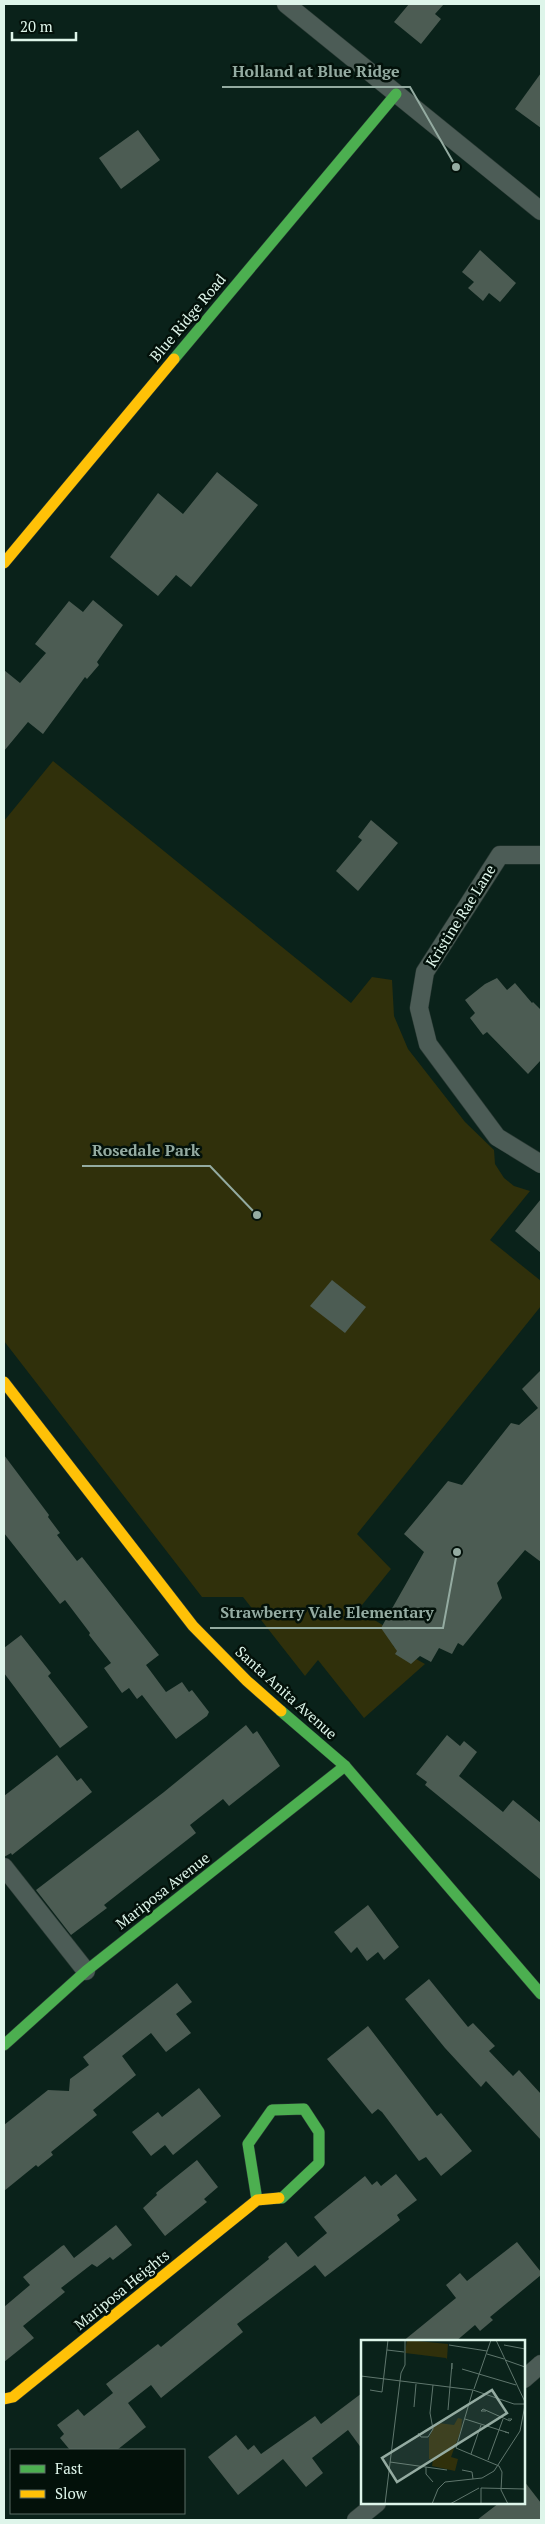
<svg xmlns="http://www.w3.org/2000/svg" width="545" height="2524" font-family="'PT Serif',serif">
	<style>
		.green { fill: #30300b }
		.building { fill: #4c5c53 }
		.lines { fill: none; stroke-linecap: round; stroke-linejoin: round }
		.street-casing { stroke: #2a3a34; stroke-width: 19 }
		.fast-casing { stroke: #2a3a34; stroke-width: 12 }
		.slow-casing { stroke: #2a3a34; stroke-width: 12 }
		.street { stroke: #4c5c56; stroke-width: 18 }
		.fast { stroke: #4caf50; stroke-width: 11 }
		.slow { stroke: #ffc107; stroke-width: 11 }
		.labels { text-anchor: middle; stroke-width: 5; stroke-linejoin: round; paint-order: stroke }
		.street-label { font-size: 15px; fill: #def5ea; stroke: #03110a }
		.inset-road { fill: none; stroke: #5f766d; stroke-width: 1 }
		.view { fill: #94aba1; fill-opacity: 0.15; stroke: #94aba1; stroke-width: 2.5 }
		.inset-edge { fill: none; stroke: #def5ea; stroke-width: 2.5 }
		.leader { fill: none; stroke: #94aba1; stroke-width: 2 }
		.callout-dot { fill: #94aba1; stroke: #03110a; stroke-width: 2 }
		.callout-label { font-size: 16px; text-anchor: middle; font-weight: bold; fill: #94aba1; stroke: #03110a; stroke-width: 5; stroke-linejoin: round; paint-order: stroke }
	</style>
	<rect width="100%" height="100%" fill="#0a221a"/>
	<polygon class="green" points="53,761 351,1003 372,977 392,980 394,1016 408,1049 465,1122 494,1150 495,1164 504,1178 514,1186 530,1191 490,1240 541,1281 541,1306 357,1534 391,1569 358,1610 399,1635 393,1646 425,1664 364,1718 318,1660 305,1676 243,1597 202,1597 4,1341 4,821"/>
	<g class="building">
		<polygon points="409,4 444,4 435,14 441,19 421,44 394,22"/>
		<polygon points="541,73 541,128 515,109"/>
		<polygon points="138,130 160,160 121,189 99,158"/>
		<polygon points="480,250 516,283 500,302 489,293 483,301 468,288 474,282 462,272"/>
		<polygon points="217,472 258,505 191,587 176,575 158,596 110,557 158,493 183,514"/>
		<polygon points="93,600 123,625 97,662 99,665 87,679 85,677 43,734 28,722 4,751 4,670 20,683 46,653 35,644 69,601 83,612"/>
		<polygon points="371,820 398,843 358,891 336,871 362,840 358,837"/>
		<polygon points="497,978 507,990 515,983 532,1003 533,1002 541,1010 541,1060 528,1074 487,1032 483,1035 470,1018 475,1013 465,1000 485,984"/>
		<polygon points="541,1199 541,1253 515,1231"/>
		<polygon points="332,1280 366,1307 345,1333 310,1306"/>
		<polygon points="541,1370 541,1562 525,1550 497,1583 502,1598 463,1646 458,1643 452,1654 439,1648 431,1662 420,1656 411,1664 395,1654 397,1651 381,1628 424,1552 404,1534 448,1481 462,1485 511,1423 519,1425 538,1408 522,1389"/>
		<polygon points="4,1455 49,1515 48,1517 60,1533 57,1535 77,1561 82,1557 159,1655 146,1665 166,1692 182,1682 189,1692 192,1690 209,1712 207,1716 176,1739 142,1695 137,1699 129,1688 122,1693 104,1668 111,1663 89,1635 90,1633 65,1600 60,1604 4,1533"/>
		<polygon points="21,1635 51,1673 48,1676 88,1727 60,1748 4,1673 4,1648"/>
		<polygon points="246,1725 253,1734 257,1731 280,1766 229,1806 223,1799 190,1825 196,1833 104,1905 107,1908 71,1935 36,1890 164,1792"/>
		<polygon points="447,1735 460,1746 464,1741 477,1752 459,1776 503,1812 513,1800 541,1823 541,1880 425,1785 427,1782 416,1774"/>
		<polygon points="57,1755 77,1781 81,1778 92,1792 12,1855 11,1853 4,1857 4,1796"/>
		<polygon points="368,1905 399,1947 384,1960 378,1952 367,1961 357,1947 351,1953 334,1932"/>
		<polygon points="429,1979 468,2027 473,2023 495,2046 489,2051 513,2076 519,2070 541,2094 541,2140 486,2081 481,2087 445,2048 405,1999"/>
		<polygon points="177,1983 192,2002 176,2014 191,2033 166,2052 151,2033 122,2056 136,2075 93,2110 97,2115 51,2152 53,2155 38,2167 36,2165 4,2191 4,2125 48,2090 69,2091 70,2079 89,2065 83,2057"/>
		<polygon points="368,2026 437,2116 441,2113 472,2151 441,2176 426,2157 419,2161 382,2112 378,2109 372,2114 327,2059"/>
		<polygon points="199,2088 221,2116 173,2155 165,2145 151,2156 132,2132 158,2112 162,2117"/>
		<polygon points="197,2160 218,2187 204,2199 207,2202 165,2236 143,2208 157,2195 156,2193"/>
		<polygon points="396,2174 417,2200 397,2215 400,2220 325,2277 315,2265 237,2324 243,2332 161,2398 151,2385 128,2403 146,2427 117,2450 70,2450 60,2438 64,2434 57,2425 78,2409 84,2416 113,2393 106,2384 158,2344 161,2347 269,2259 268,2257 286,2242 298,2257 327,2233 314,2217 365,2176 372,2185 377,2181 381,2186"/>
		<polygon points="116,2225 132,2245 113,2260 110,2257 97,2267 92,2264 61,2288 65,2292 23,2326 34,2338 4,2362 4,2307 30,2285 23,2277 62,2246 64,2245 74,2258"/>
		<polygon points="517,2242 541,2272 541,2275 490,2317 493,2320 480,2331 475,2325 455,2342 402,2342 456,2298 446,2285 460,2273 467,2281"/>
		<polygon points="362,2393 362,2449 348,2430 312,2458 323,2473 306,2487 283,2459 238,2495 208,2457 236,2435 248,2450 254,2445 261,2454 315,2416 321,2424"/>
		<polygon points="524,2481 541,2503 541,2520 477,2520 499,2503 524,2503"/>
	</g>
	<g class="lines">
		<defs>
			<g id="street">
				<polyline points="286,4 541,211"/>
				<polyline points="541,855 500,855 425,972 419,1008 428,1044 497,1137 541,1164"/>
				<polyline points="4,1867 86,1971"/>
				<polyline points="524,2379 541,2364"/>
				<polyline points="356,2520 377,2503"/>
			</g>
			<g id="fast">
				<polyline points="174,359 396,94"/>
				<polyline points="281,1711 345,1766 541,1994"/>
				<polyline points="4,2045 86,1971 345,1766"/>
				<polyline points="257,2200 248,2144 272,2110 304,2109 319,2132 319,2163 282,2198 279,2198"/>
			</g>
			<g id="slow">
				<polyline points="4,563 174,359"/>
				<polyline points="4,1382 193,1626 247,1681 281,1711"/>
				<polyline points="4,2399 13,2397 257,2200 279,2198"/>
			</g>
		</defs>
		<use href="#street" class="street-casing"/>
		<use href="#fast" class="fast-casing"/>
		<use href="#slow" class="slow-casing"/>
		<use href="#street" class="street"/>
		<use href="#fast" class="fast"/>
		<use href="#slow" class="slow"/>
	</g>
	<g class="labels">
		<g class="street-label">
			<text transform="translate(188 318) rotate(-50)" y="5">Blue Ridge Road</text>
			<text transform="translate(461 916) rotate(-58)" y="5">Kristine Rae Lane</text>
			<text transform="translate(286 1693) rotate(42)" y="5">Santa Anita Avenue</text>
			<text transform="translate(163 1891) rotate(-38)" y="5">Mariposa Avenue</text>
			<text transform="translate(122 2290) rotate(-39)" y="5">Mariposa Heights</text>
		</g>
	</g>
	<g transform="translate(361 2340)">
		<rect width="164" height="164" fill="#0a221a"/>
		<path d="M46 0 87 4 86 19 89 23 85 18 44 13ZM97 78 101 79 100 90 90 117 97 119 94 131 71 126 72 120 68 119V98L73 86 77 83 93 85Z" fill="#30300b"/>
		<path class="inset-road" d="M135 0 164 62M88 5 126 11M143 5 164 9M26 10 43 12M126 14 143 19M144 20 164 27M101 29 155 45M0 36 112 50 153 64H164M113 49 130 0M9 50 21 52 27 0M112 50 95 108 138 126 141 132 140 150 147 164M53 67 55 44M87 70 91 23V29M125 71H120L122 69 149 81 151 79H147M104 79 148 93 144 92M57 93 60 97H67L72 89 69 73 72 45M110 114 120 85M127 120 142 79M29 122 86 130M65 127V134L72 142M101 130 111 132 112 139M24 164 40 33 44 25V0M71 164 77 149 84 142 121 138 133 131 159 91 164 65M89 164 118 148M120 164V148L164 149"/>
		<path class="view" d="M131 50 146 73 36 142 21 118Z"/>
		<rect width="164" height="164" class="inset-edge"/>
	</g>
	<path class="leader" d="M456 167L410 87H222M257 1215L210 1166H82M457 1552L443 1628H210"/>
	<g class="callout-dot">
		<circle cx="456" cy="167" r="5"/>
		<circle cx="257" cy="1215" r="5"/>
		<circle cx="457" cy="1552" r="5"/>
	</g>
	<g class="callout-label">
		<text x="316" y="77">Holland at Blue Ridge</text>
		<text x="146" y="1156">Rosedale Park</text>
		<text x="327" y="1618">Strawberry Vale Elementary</text>
	</g>
	<rect width="545" height="2524" fill="none" stroke="#def5ea" stroke-width="10"/>
	<rect x="10" y="2449" width="175" height="65" fill="#03110a" stroke="#5b6c64"/>
	<rect x="20" y="2465" width="25" height="8" fill="#4caf50" stroke="#5b6c64"/>
	<text x="55" y="2474" font-size="15" fill="#def5ea">Fast</text>
	<rect x="20" y="2490" width="25" height="8" fill="#ffc107" stroke="#5b6c64"/>
	<text x="55" y="2499" font-size="15" fill="#def5ea">Slow</text>
	<path d="M12 32v8h64v-8" fill="none" stroke="#def5ea" stroke-width="2.5"/>
	<text x="20" y="32" font-size="15" fill="#def5ea" stroke="#03110a" stroke-width="4" paint-order="stroke">20 m</text>
</svg>
